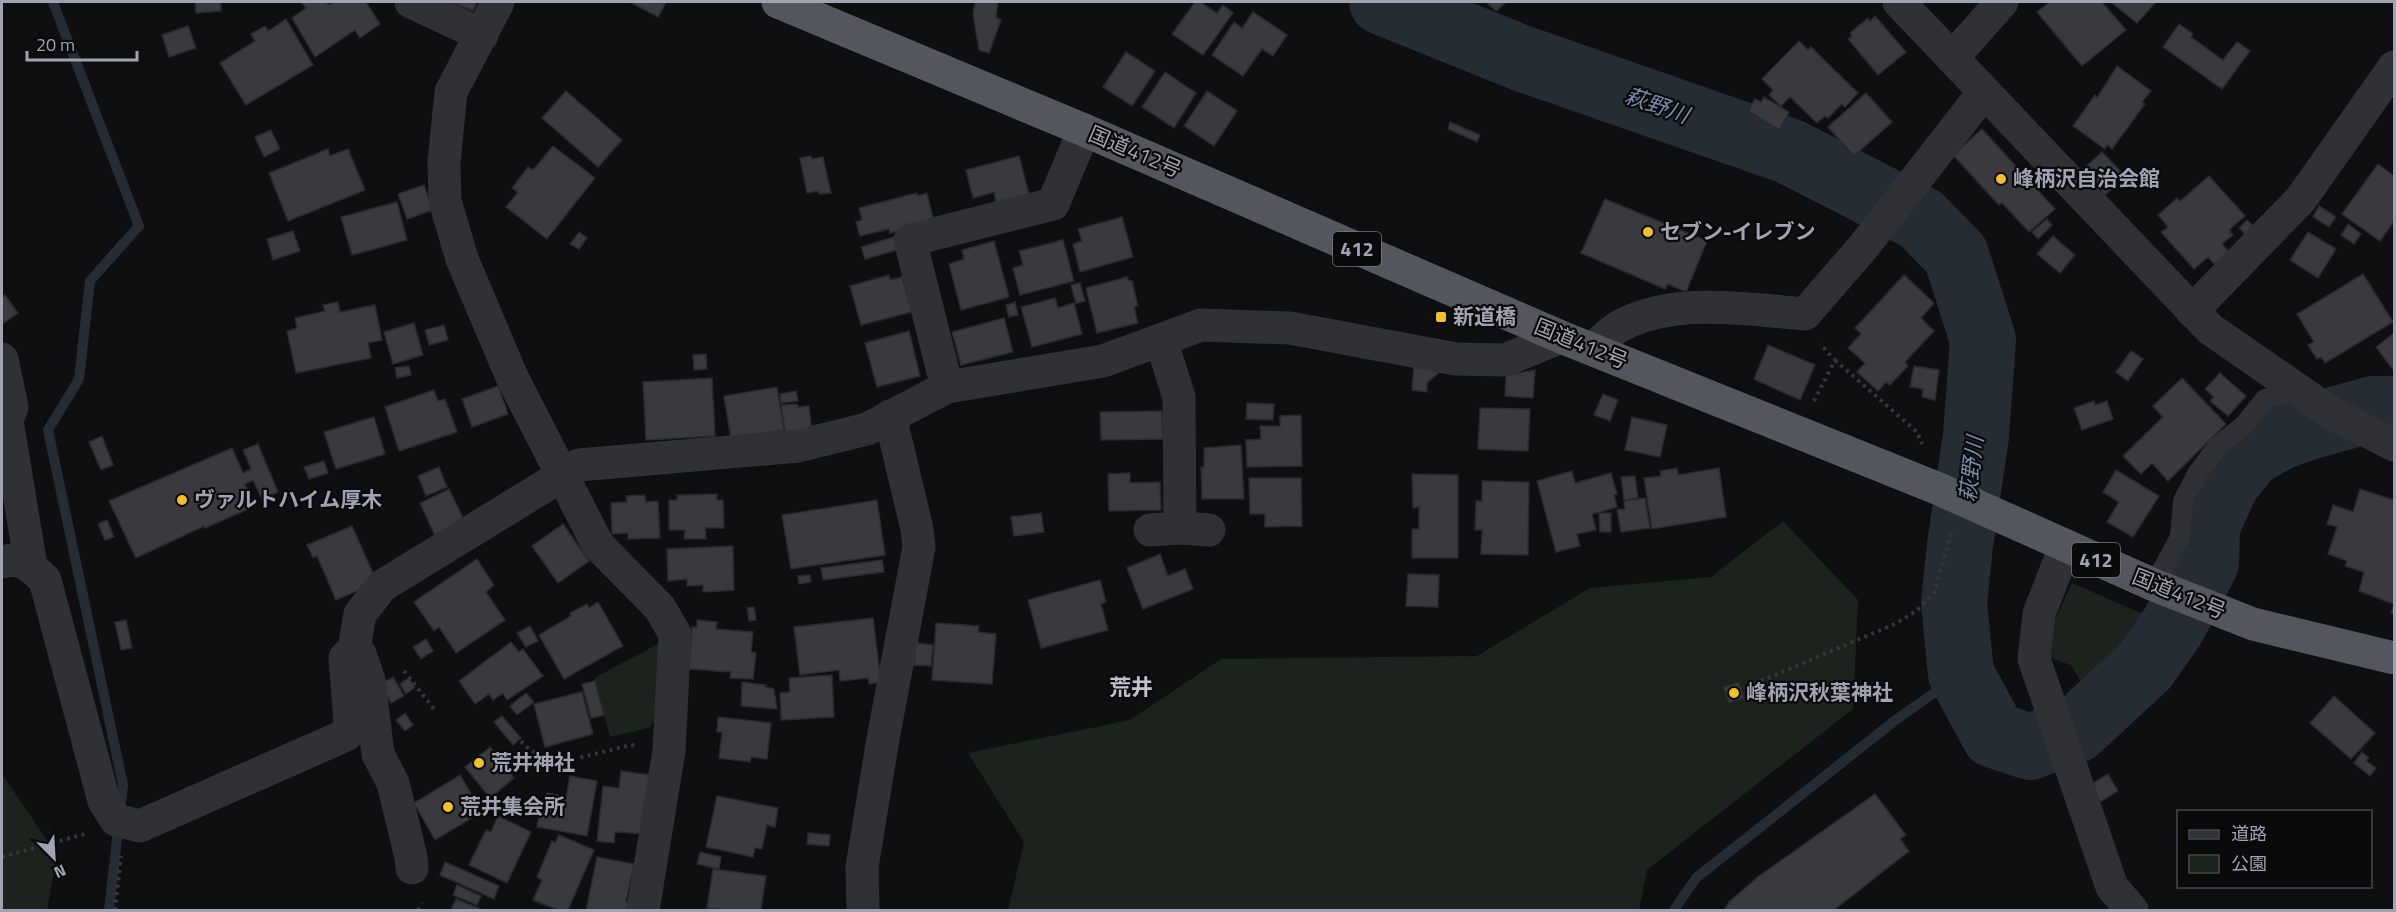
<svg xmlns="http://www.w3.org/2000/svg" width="2396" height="912" font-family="'Titillium Web','Noto Sans JP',sans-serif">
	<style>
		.green { fill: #1c231d }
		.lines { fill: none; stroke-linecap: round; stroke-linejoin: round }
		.stream { stroke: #262c34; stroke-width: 10 }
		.river { stroke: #262c34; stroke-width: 66 }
		.building { fill: #39393e; stroke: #2a292d; stroke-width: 1.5 }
		.path { stroke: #36373c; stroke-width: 4; stroke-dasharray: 3 4.5; stroke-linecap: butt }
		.service { stroke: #303135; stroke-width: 20 }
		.minor { stroke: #303135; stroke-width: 33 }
		.tertiary { stroke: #303135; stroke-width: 33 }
		.trunk { stroke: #54565d; stroke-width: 33 }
		.poi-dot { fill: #f0c128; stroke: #0a0a0b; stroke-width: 2 }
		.labels { text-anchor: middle; stroke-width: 4.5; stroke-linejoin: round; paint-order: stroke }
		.shield { fill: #0a0a0b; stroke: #737680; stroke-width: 1.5 }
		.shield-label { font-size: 20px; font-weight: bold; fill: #a0a4b2 }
		.street-label { font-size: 21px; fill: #a0a4b2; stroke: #0a0a0b }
		.poi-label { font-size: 21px; font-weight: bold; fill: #a0a4b2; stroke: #0a0a0b; text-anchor: start }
		.water-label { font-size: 22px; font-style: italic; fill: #768ead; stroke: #0a0a0b }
		.neighbourhood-label { font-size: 22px; font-weight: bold; fill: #c1c3ce; stroke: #0a0a0b }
	</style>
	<rect width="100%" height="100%" fill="#0f0f11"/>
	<g class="green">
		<polygon points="1783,521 1858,600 1853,709 1647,870 1639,910 1008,910 1024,842 968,753 1130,720 1221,659 1477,656 1590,588 1711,577"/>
		<polygon points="2072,583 2145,615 2123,657 2094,690 2087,692 2071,665 2050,658 2053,624"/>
		<polygon points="658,644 660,644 660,715 649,728 610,737 594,678"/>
		<polygon points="2,774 57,855 47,910 2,910"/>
	</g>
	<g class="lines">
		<g class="stream">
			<polyline points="53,2 139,226 90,281 79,379 48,430 123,785 109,910"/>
			<polyline points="1674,910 1696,878 1897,719 1961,674"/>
		</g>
		<polyline class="river" points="1382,2 1521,58 1791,152 1921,219 1956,255 1983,340 1976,436 1960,545 1954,603 1961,674 1994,735 2030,747 2076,730 2145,666 2173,626 2206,563 2207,526 2227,482 2250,454 2278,438 2308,427 2373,409 2394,409"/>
	</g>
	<g class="building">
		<polygon points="195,2 221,2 221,11 196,13"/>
		<polygon points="301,2 326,2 329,5 334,2 366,2 380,24 360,38 355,30 315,57 292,18 306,8"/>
		<polygon points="450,2 477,2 473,11"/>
		<polygon points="630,2 666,2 658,17"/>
		<polygon points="975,2 998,2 996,17 1001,20 989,53 979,50 973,14"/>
		<polygon points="1195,2 1200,2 1217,13 1223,5 1233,13 1203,55 1172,34"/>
		<polygon points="1486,2 1506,2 1496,11"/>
		<polygon points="2050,2 2102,2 2126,30 2082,66 2037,12"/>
		<polygon points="2111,2 2156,2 2137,23"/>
		<polygon points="1253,12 1287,35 1273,56 1262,49 1243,76 1212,55 1234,22 1242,28"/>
		<polygon points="1875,16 1906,52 1878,75 1848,39 1852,36 1850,33 1868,18 1870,21"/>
		<polygon points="286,19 313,65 246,105 220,63 255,41 251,34 265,26 268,31"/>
		<polygon points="2179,24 2193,34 2191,37 2223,60 2237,42 2250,51 2222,89 2163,47"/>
		<polygon points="188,26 196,48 169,57 162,35"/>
		<polygon points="1799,41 1808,50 1811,47 1858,93 1845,107 1842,104 1828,118 1825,116 1817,123 1790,97 1781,106 1769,95 1773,90 1762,79"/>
		<polygon points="1126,52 1155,71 1132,106 1103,87"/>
		<polygon points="2117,66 2151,91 2142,102 2145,104 2112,149 2107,145 2105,149 2073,126 2095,95 2097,98"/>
		<polygon points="1165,72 1196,93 1174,128 1142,107"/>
		<polygon points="566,91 622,140 598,167 542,118"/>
		<polygon points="1207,91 1237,111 1214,146 1184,126"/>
		<polygon points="1866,93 1892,122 1854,156 1828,127"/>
		<polygon points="1764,97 1789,112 1779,130 1748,111 1755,99 1761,102"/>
		<polygon points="1450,122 1480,135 1477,142 1448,129"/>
		<polygon points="1982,129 2055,209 2029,232 2002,203 1999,205 1953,155"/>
		<polygon points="271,130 280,149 264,157 255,137"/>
		<polygon points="553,146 595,178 547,239 506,207 518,192 512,188 528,167 533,170"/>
		<polygon points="328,149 330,156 348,149 365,190 288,221 269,173"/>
		<polygon points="2102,152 2125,176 2105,195 2082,170"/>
		<polygon points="811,156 812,159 823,157 831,193 819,194 818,191 807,193 800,158"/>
		<polygon points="1019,156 1029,194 996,203 994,192 973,198 966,170"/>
		<polygon points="2378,164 2394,176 2394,221 2380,241 2342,214"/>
		<polygon points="2209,176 2245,216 2229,230 2233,235 2222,244 2230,253 2215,265 2208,257 2194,269 2161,232 2168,227 2158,215 2177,198 2180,201"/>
		<polygon points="424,185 433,210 407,219 398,194"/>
		<polygon points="917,193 917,196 927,193 934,222 890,233 889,229 860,236 856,222 862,220 859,208"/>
		<polygon points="1605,199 1707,241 1686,292 1668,284 1665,289 1581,253"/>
		<polygon points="397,202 407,240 352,255 341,217"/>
		<polygon points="2319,206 2336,217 2329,227 2313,217"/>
		<polygon points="1122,217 1133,257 1080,272 1073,244 1082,241 1078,229"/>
		<polygon points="2047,219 2052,225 2038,239 2032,232"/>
		<polygon points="2247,220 2257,229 2248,237 2239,228"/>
		<polygon points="2348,224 2361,234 2354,244 2341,235"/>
		<polygon points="293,231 300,251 273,260 267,239"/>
		<polygon points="579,232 587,238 579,249 570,244"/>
		<polygon points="2308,232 2336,249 2318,278 2290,260"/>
		<polygon points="2053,236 2075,255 2060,273 2037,254"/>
		<polygon points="894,237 897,250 865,259 861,247"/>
		<polygon points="1063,240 1074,281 1020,295 1013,268 1023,265 1019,251"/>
		<polygon points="994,241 1009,297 961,310 949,264 964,259 962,250"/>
		<polygon points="2363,274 2393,322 2325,363 2321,357 2317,359 2308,345 2314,342 2297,314"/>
		<polygon points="889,275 890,280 902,277 912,312 861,325 850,286"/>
		<polygon points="1904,275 1934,303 1921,318 1934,331 1905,362 1908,366 1890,385 1886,382 1878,391 1857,372 1865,363 1848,348 1861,334 1855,328"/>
		<polygon points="1127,277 1129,281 1132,281 1138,306 1134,307 1138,323 1097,333 1086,288"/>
		<polygon points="1080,283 1085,301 1076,303 1071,285"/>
		<polygon points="5,295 18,313 4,323 2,320 2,298"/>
		<polygon points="1055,298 1058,308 1074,303 1082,334 1032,347 1021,307"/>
		<polygon points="338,302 340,312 375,305 382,340 368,343 371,358 296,373 287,331 297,328 295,318 325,311 323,305"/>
		<polygon points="1015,302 1018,315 1009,317 1006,305"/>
		<polygon points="1004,318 1013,352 961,365 952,332"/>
		<polygon points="414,323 423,355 393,364 384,332"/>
		<polygon points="444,325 448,340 429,345 425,330"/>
		<polygon points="909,331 920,376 877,387 865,343"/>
		<polygon points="2394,333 2394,371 2376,347"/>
		<polygon points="1768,345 1815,365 1800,400 1754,379"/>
		<polygon points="2131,351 2143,359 2128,381 2116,372"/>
		<polygon points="706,354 707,369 694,370 693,355"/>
		<polygon points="1414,364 1443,369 1427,383 1427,392 1412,390"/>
		<polygon points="409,366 411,375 397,378 395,368"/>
		<polygon points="1914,366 1939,370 1935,400 1922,397 1923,389 1910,387"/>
		<polygon points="1535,370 1533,398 1505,396 1506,375"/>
		<polygon points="2220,373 2246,396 2228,416 2210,401 2214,397 2205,389"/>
		<polygon points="712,378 715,436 646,440 643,382"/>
		<polygon points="2182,378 2226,424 2168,481 2152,463 2141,474 2123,456 2163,417 2153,406"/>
		<polygon points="498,386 508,414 472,427 462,399"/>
		<polygon points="777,387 784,430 731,439 724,396"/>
		<polygon points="434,390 438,401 445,399 457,432 399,451 385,407"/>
		<polygon points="796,391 798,401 781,403 780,394"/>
		<polygon points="1603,394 1618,400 1610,421 1594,415"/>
		<polygon points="2094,401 2095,405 2107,401 2113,419 2082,430 2074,408"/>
		<polygon points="1247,403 1274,404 1273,420 1246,419"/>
		<polygon points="797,404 798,407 809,406 812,433 786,436 781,405"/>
		<polygon points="1480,408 1530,409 1528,451 1478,449"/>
		<polygon points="1162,411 1163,439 1101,440 1100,412"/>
		<polygon points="1301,415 1302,466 1247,467 1246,440 1261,439 1260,426 1280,426 1280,416"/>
		<polygon points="374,417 385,454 336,469 324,432"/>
		<polygon points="1632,417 1667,425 1660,457 1625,450"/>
		<polygon points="102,436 113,465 101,470 89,442"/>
		<polygon points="258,444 278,492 262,499 253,480 245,484 255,506 205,528 204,526 136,558 109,501 232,448 243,473 251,469 243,450"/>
		<polygon points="1241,445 1244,499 1202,499 1201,467 1204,467 1204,448"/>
		<polygon points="324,461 328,473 309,479 304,467"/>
		<polygon points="439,467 447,487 426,496 418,476"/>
		<polygon points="1677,468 1678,475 1719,468 1726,517 1652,529 1644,478 1661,476 1660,471"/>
		<polygon points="2116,470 2159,496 2133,537 2107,522 2119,502 2103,492"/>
		<polygon points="1572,471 1575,483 1611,473 1617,494 1614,495 1617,507 1592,514 1596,530 1577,534 1580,546 1556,552 1537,481"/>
		<polygon points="1130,473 1130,483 1160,482 1161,510 1109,511 1108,474"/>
		<polygon points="1412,474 1458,475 1458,558 1412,558 1412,529 1419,529 1419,507 1413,508"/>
		<polygon points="1635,476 1638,498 1624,500 1621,477"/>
		<polygon points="1249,478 1301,478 1302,526 1265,527 1265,514 1250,514"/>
		<polygon points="1482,481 1529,482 1528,555 1481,554 1482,530 1475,530 1476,501 1482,501"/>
		<polygon points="449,489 466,524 436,538 420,503"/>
		<polygon points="2360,489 2394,500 2394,614 2391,613 2394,604 2359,591 2364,572 2345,566 2347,561 2328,554 2337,527 2327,524 2333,505 2353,512"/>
		<polygon points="717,494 717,500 723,500 724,528 705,528 706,539 684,539 685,530 669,530 669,500 677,500 677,495"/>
		<polygon points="645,495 646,502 658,501 660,538 628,539 628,533 612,534 611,503 627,502 626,496"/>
		<polygon points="1645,498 1650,528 1621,532 1617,510 1625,509 1624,501"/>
		<polygon points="877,500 885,555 791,569 782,515"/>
		<polygon points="1041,513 1044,532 1014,536 1011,517"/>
		<polygon points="1599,513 1611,513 1611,532 1600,532"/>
		<polygon points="107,520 114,537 105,540 98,524"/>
		<polygon points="563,524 589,561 558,583 532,546"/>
		<polygon points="352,526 377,582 336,600 317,556 313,558 307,545"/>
		<polygon points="733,546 734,590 703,592 703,585 687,586 687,579 668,581 667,549"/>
		<polygon points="1160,554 1168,576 1185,569 1193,589 1143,609 1127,568"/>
		<polygon points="477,559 494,585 486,592 505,620 456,653 439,627 434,631 414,602"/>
		<polygon points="882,560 884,572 823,580 821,568"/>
		<polygon points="1408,574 1439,575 1438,607 1406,606"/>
		<polygon points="810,575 811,582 799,584 798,576"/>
		<polygon points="1100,580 1106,602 1101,604 1108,630 1041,648 1028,600"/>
		<polygon points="598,602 623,646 564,679 539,635 571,616 570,613 587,604 589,608"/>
		<polygon points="754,607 756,620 749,621 747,608"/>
		<polygon points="873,618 881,682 869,684 868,678 840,681 839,670 800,675 794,627"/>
		<polygon points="126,620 132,648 121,650 115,622"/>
		<polygon points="697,620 717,622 716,629 753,632 751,652 756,653 753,679 730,678 731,672 689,669 692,627 697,627"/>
		<polygon points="936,623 979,626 978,632 996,634 992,684 932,680"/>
		<polygon points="530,626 538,641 526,647 517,633"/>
		<polygon points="426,639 433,651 421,659 413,647"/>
		<polygon points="511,642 519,652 523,649 543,676 507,700 503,693 493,700 489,694 475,704 459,681"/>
		<polygon points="916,643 933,645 931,666 914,665"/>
		<polygon points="832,675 834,717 781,720 780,693 790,692 789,678"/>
		<polygon points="393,677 404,696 391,703 380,684"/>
		<polygon points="409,678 415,687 406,694 400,684"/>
		<polygon points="595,681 604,715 591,718 582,684"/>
		<polygon points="742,682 766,685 765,687 774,689 777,709 741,706"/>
		<polygon points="1739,682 1744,698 1729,703 1723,687"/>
		<polygon points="582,692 593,734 545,747 534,704"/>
		<polygon points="526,693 534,702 517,715 510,706"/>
		<polygon points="2334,696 2375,733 2351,759 2310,723"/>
		<polygon points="405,713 413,725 405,731 396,720"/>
		<polygon points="502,716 521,738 513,745 494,722"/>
		<polygon points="718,717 771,723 767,759 751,757 750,762 719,758 722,732 717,732"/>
		<polygon points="490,747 514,778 490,798 465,767"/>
		<polygon points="2362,752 2369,758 2366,761 2376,768 2370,776 2354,763"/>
		<polygon points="621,771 650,775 643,834 615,832 614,843 597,841 603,786 619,788"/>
		<polygon points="2108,774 2118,791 2100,802 2090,785"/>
		<polygon points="460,775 482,812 435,840 414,803"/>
		<polygon points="570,776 597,781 587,836 537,827 541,801 546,802 547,793 566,797"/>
		<polygon points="1875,794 1906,835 1900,839 1909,851 1834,910 1724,910 1729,902 1759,876"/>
		<polygon points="717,796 778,808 775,827 767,825 762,849 755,848 753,857 706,847"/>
		<polygon points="498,816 531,832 507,883 469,865 486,830 491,832"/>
		<polygon points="808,833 830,835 829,846 807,844"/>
		<polygon points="559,835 594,850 568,910 558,910 533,900 542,880 537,877 552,841 555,843"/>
		<polygon points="700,852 721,857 719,869 697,864"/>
		<polygon points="597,857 634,864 626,902 631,903 630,910 586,910"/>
		<polygon points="445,862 499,886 494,899 440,875"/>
		<polygon points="713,869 766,876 761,910 727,910 707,908"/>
		<polygon points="457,885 481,896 477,905 453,895"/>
		<polygon points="456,899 483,910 451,910"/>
	</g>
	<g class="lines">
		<g class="path">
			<polyline points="1835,360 1917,432 1922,444"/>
			<polyline points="1814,401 1835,360 1820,344"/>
			<polyline points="404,671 434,709"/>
			<polyline points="1754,684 1897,623 1916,611 1934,593 1952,532"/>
			<polyline points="510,731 529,749 554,764 631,745 636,746"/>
			<polyline points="2,857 85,834"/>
			<polyline points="115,910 121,856"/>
			<polyline points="418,910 422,903"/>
		</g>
		<polyline class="service" points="2154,585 2180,537 2183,501 2197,474 2217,447 2244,425 2265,399 2297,389"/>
		<g class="minor">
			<polyline points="411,2 482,35"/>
			<polyline points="498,2 451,92 444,162 445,201 462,259 512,377 598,545 660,608 675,634 669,751 643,910"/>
			<polyline points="1952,58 2002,2"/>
			<polyline points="2192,311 2301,199 2394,67"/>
			<path d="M1593 349C1602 341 1611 330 1622 325 1676 297 1747 309 1805 314L1864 246 1984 92"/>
			<polyline points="2,359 12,407 7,421 31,566"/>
			<polyline points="947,387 910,240 1053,204 1084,130"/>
			<polyline points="1180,528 1209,530"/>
			<polyline points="1150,530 1180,528 1179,397 1161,340"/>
			<polyline points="2065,547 2039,614 2034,659 2112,887 2132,910"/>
			<path d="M2 562C21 556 32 567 45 580L104 801 116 820 140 826 346 735 350 723 345 658 354 649 360 614 382 586 579 465 798 446 867 429 947 387 1103 361 1201 325 1290 328 1456 359 1505 360 1561 337"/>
			<polyline points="360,654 369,680 378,754 393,783 411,857 412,868"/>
			<polyline points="863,910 862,867 883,739 919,547 917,529 890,416"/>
		</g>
		<polyline class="tertiary" points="1899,2 2210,329 2330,412 2394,445"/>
		<polyline class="trunk" points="778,2 1084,130 1561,337 1939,489 2154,585 2253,624 2394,658"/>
	</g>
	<g class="poi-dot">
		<circle cx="2001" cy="179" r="6"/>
		<circle cx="1648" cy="232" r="6"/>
		<rect x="1435" y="311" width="12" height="12" rx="3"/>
		<circle cx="182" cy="500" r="6"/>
		<circle cx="1734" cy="693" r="6"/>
		<circle cx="479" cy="763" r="6"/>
		<circle cx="448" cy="807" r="6"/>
	</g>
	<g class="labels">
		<g class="shield">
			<rect x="1333" y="232" width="48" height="34" rx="4.5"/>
			<rect x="2072" y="543" width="48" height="34" rx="4.5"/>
		</g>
		<g class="shield-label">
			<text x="1357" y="256">412</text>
			<text x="2096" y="567">412</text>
		</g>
		<g class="street-label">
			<text transform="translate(1135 152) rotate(23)" y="7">国道412号</text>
			<text transform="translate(1581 344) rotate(22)" y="7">国道412号</text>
			<text transform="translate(2179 594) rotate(22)" y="7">国道412号</text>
		</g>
		<g class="poi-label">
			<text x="2013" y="186">峰柄沢自治会館</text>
			<text x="1660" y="239">セブン-イレブン</text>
			<text x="1453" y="324">新道橋</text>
			<text x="194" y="507">ヴァルトハイム厚木</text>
			<text x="1746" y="700">峰柄沢秋葉神社</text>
			<text x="491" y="770">荒井神社</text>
			<text x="460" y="814">荒井集会所</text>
		</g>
		<g class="water-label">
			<text transform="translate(1657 105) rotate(19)" y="8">萩野川</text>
			<text transform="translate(1971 469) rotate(-83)" y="8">萩野川</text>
		</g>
		<g class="neighbourhood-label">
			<text x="1131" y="695">荒井</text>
		</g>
	</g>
	<rect width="2396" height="912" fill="none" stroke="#a0a4b2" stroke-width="6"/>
	<rect x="2177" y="810" width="195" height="78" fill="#0a0a0b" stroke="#46484e" stroke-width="1.5"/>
	<rect x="2189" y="830" width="30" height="9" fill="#303135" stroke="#46484e" stroke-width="1.5"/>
	<text x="2231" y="840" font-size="18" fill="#a0a4b2">道路</text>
	<rect x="2189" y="855" width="30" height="18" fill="#1c231d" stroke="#46484e" stroke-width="1.5"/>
	<text x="2231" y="870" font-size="18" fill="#a0a4b2">公園</text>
	<g transform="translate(54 858) rotate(156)" stroke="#0a0a0b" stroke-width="4.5" paint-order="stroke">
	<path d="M0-4.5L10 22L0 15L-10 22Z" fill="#a0a4b2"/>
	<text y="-9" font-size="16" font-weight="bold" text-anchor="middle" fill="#a0a4b2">N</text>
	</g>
	<path d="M27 51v9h110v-9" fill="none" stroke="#a0a4b2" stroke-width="3"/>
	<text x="36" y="51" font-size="18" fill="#a0a4b2" stroke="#0a0a0b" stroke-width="4.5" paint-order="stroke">20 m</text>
</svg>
